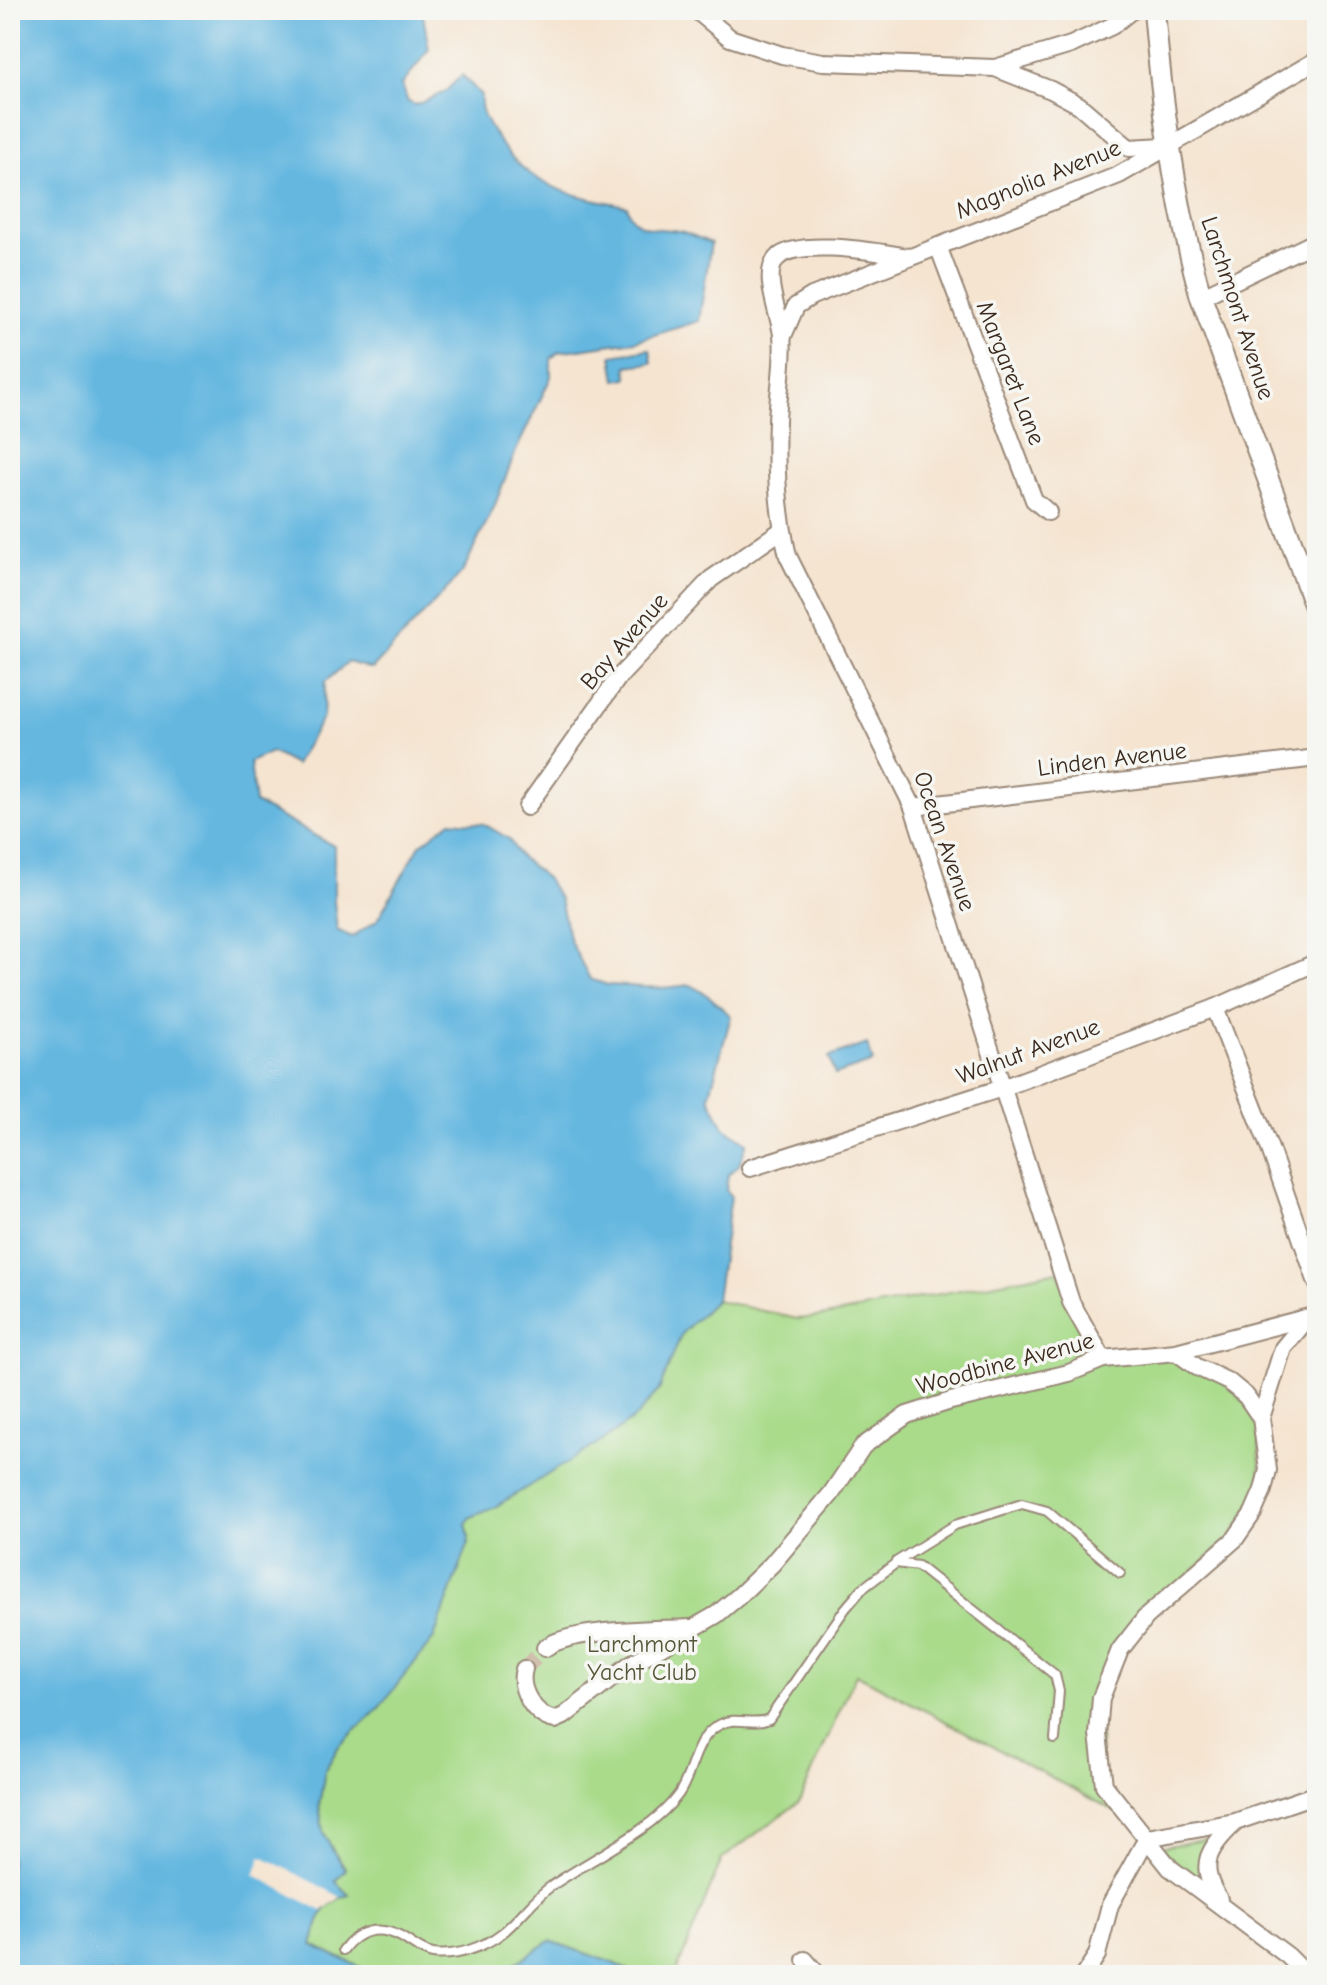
<svg xmlns="http://www.w3.org/2000/svg" width="1327" height="1985" font-family="'Comic Neue',sans-serif">
	<style>
		.green { fill: #a9db8a; stroke: #728254; stroke-width: 2 }
		.water { fill: #65b7e0; stroke: #50707f; stroke-width: 2 }
		.pier { fill: #f5e4d0 }
		.lines { fill: none; stroke-linecap: round; stroke-linejoin: round }
		.minor-tunnel { stroke: #d0bfac; stroke-width: 16; stroke-dasharray: 16 8; stroke-linecap: butt }
		.service-casing { stroke: #988777; stroke-width: 12 }
		.minor-casing { stroke: #988777; stroke-width: 20 }
		.tertiary-casing { stroke: #988777; stroke-width: 24 }
		.service { stroke: #fff; stroke-width: 8 }
		.minor { stroke: #fff; stroke-width: 16 }
		.tertiary { stroke: #fff; stroke-width: 20 }
		.labels { text-anchor: middle; stroke-width: 7; stroke-linejoin: round; paint-order: stroke }
		.street-label { font-size: 24px; fill: #3b2a1e; stroke: #f6f6f2 }
		.park-label { font-size: 24px; fill: #565639; stroke: #f6f6f2 }
	</style>
	<rect width="100%" height="100%" fill="#f6f6f2"/>
	<filter id="ink" filterUnits="userSpaceOnUse"><feTurbulence type="fractalNoise" baseFrequency=".0125" numOctaves="2"/><feDisplacementMap in="SourceGraphic" scale="16" xChannelSelector="R" yChannelSelector="G"/><feConvolveMatrix kernelMatrix="1 2 1 2 8 2 1 2 1" color-interpolation-filters="sRGB"/></filter>
	<filter id="wash" filterUnits="userSpaceOnUse"><feTurbulence type="fractalNoise" baseFrequency=".006" numOctaves="4" result="noise"/><feDisplacementMap in="SourceGraphic" scale="32" xChannelSelector="R" yChannelSelector="G"/><feGaussianBlur stdDeviation="1.8" result="paint"/><feColorMatrix in="noise" values="0 0 0 0 0 0 0 0 0 0 0 0 0 0 0 0 0 1.4 0 .05"/><feComposite in="paint" operator="in"/></filter>
	<g filter="url(#wash)">
		<rect width="100%" height="100%" fill="#f5e4d0"/>
		<g class="green">
			<polygon points="1058,1271 1102,1361 1175,1356 1227,1383 1258,1418 1261,1487 1231,1537 1152,1608 1099,1694 1101,1784 1128,1818 856,1674 799,1802 722,1859 675,1975 636,1975 613,1963 550,1941 510,1967 493,1975 377,1975 312,1945 322,1911 341,1897 335,1881 346,1868 333,1851 323,1831 319,1805 325,1770 339,1746 377,1710 434,1638 469,1536 466,1524 471,1517 493,1508 659,1390 682,1332 716,1300 797,1319 826,1316"/>
			<polygon points="1210,1839 1205,1882 1179,1866 1160,1847"/>
		</g>
		<g class="water">
			<path d="M10 10H426L423 15 429 49 402 85 408 102 416 105 445 92 462 75 481 95C479 112 488 126 498 140 533 190 571 195 627 206 634 234 658 227 680 231 690 234 701 239 711 243L699 321 635 341 558 352 551 359V377L515 453 494 507 462 573 372 669 348 662 325 682 323 717 295 765 271 752 250 762 255 803 334 846V901L337 930 352 937 377 920 420 845 451 821 484 824 509 839 520 857 546 878 560 900 570 941 590 979 608 985 662 988 691 985 710 997 731 1016 709 1097 724 1127 747 1143 739 1165 728 1175 726 1190 731 1197 716 1300 682 1333 659 1390 637 1416 604 1440 493 1508 471 1517 466 1524 469 1536 468 1545 434 1638 377 1710 339 1746 325 1770 319 1805 323 1831 333 1851 346 1869 335 1881 349 1895C321 1903 319 1920 312 1945L377 1975H10Z"/>
			<polygon points="650,349 652,363 627,366 628,378 616,380 612,355"/>
			<polygon points="867,1044 873,1062 835,1075 829,1057"/>
			<polygon points="550,1941 613,1963 636,1975 493,1975 510,1967"/>
		</g>
		<polygon class="pier" points="262,1856 341,1897 322,1911 255,1875"/>
	</g>
	<g filter="url(#ink)">
		<g class="lines">
			<polyline class="minor-tunnel" points="524,1669 545,1648"/>
			<defs>
				<g id="service">
					<polyline points="896,1562 955,1525 1022,1504 1047,1511 1120,1573"/>
					<path d="M343 1950C357 1930 379 1925 401 1937 412 1943 421 1952 433 1954 456 1957 484 1947 502 1933 519 1920 532 1900 550 1887 588 1860 651 1832 678 1795 694 1773 693 1737 721 1724 736 1716 754 1726 769 1719L845 1609 862 1589 896 1563 918 1566 1055 1675 1059 1691 1055 1739"/>
				</g>
				<g id="minor">
					<polyline points="696,10 730,38 782,55 823,62 995,68 1071,45 1112,26 1132,10"/>
					<polyline points="995,68 1051,90 1079,105 1129,148 1164,146"/>
					<polyline points="938,246 1034,500 1048,512"/>
					<path d="M910 257C881 253 799 237 777 258 761 274 780 315 782 335 785 362 778 393 777 421 775 465 778 513 788 556L913 807 1071 1302 1103 1359"/>
					<polyline points="1201,297 1317,241"/>
					<polyline points="783,336 796,306 812,296 1119,175 1317,60"/>
					<polyline points="527,807 618,678 711,579 782,530"/>
					<polyline points="913,807 1317,758"/>
					<polyline points="1215,1008 1270,1149 1317,1283"/>
					<polyline points="750,1168 1002,1088 1215,1008 1317,962"/>
					<polyline points="1176,1352 1197,1367 1229,1382 1246,1396 1261,1418 1268,1470 1263,1490 1253,1513 1235,1539 1146,1617 1120,1650 1101,1698 1098,1734 1104,1785 1170,1868 1288,1956 1307,1975"/>
					<polyline points="1261,1418 1283,1348 1308,1318"/>
					<path d="M545 1648C572 1628 654 1630 690 1628"/>
					<path d="M524 1669C518 1689 534 1716 555 1720L564 1716 629 1665 716 1615 739 1596 772 1564 831 1494 863 1446 907 1415 951 1401 1069 1373 1103 1359 1176 1352 1317 1315"/>
					<path d="M1219 1899C1197 1866 1208 1848 1235 1823"/>
					<polyline points="805,1960 818,1975"/>
					<polyline points="1084,1975 1097,1955 1110,1905 1147,1838 1235,1822 1317,1794"/>
				</g>
				<path id="tertiary" d="M1154 10C1162 107 1175 203 1201 297L1317 612"/>
			</defs>
			<use href="#service" class="service-casing"/>
			<use href="#minor" class="minor-casing"/>
			<use href="#tertiary" class="tertiary-casing"/>
			<use href="#service" class="service"/>
			<use href="#minor" class="minor"/>
			<use href="#tertiary" class="tertiary"/>
		</g>
	</g>
	<g class="labels">
		<g class="street-label">
			<text transform="translate(1038 179) rotate(-22)" y="8">Magnolia Avenue</text>
			<text transform="translate(1238 308) rotate(72)" y="8">Larchmont Avenue</text>
			<text transform="translate(1011 373) rotate(69)" y="8">Margaret Lane</text>
			<text transform="translate(624 641) rotate(-49)" y="8">Bay Avenue</text>
			<text transform="translate(1112 759) rotate(-7)" y="8">Linden Avenue</text>
			<text transform="translate(945 841) rotate(71)" y="8">Ocean Avenue</text>
			<text transform="translate(1028 1051) rotate(-20)" y="8">Walnut Avenue</text>
			<text transform="translate(1005 1363) rotate(-15)" y="8">Woodbine Avenue</text>
		</g>
		<g class="park-label">
			<text x="642" y="1652">Larchmont<tspan x="642" dy="28">Yacht Club</tspan></text>
		</g>
	</g>
	<rect width="1327" height="1985" fill="none" stroke="#f6f6f2" stroke-width="40"/>
</svg>
